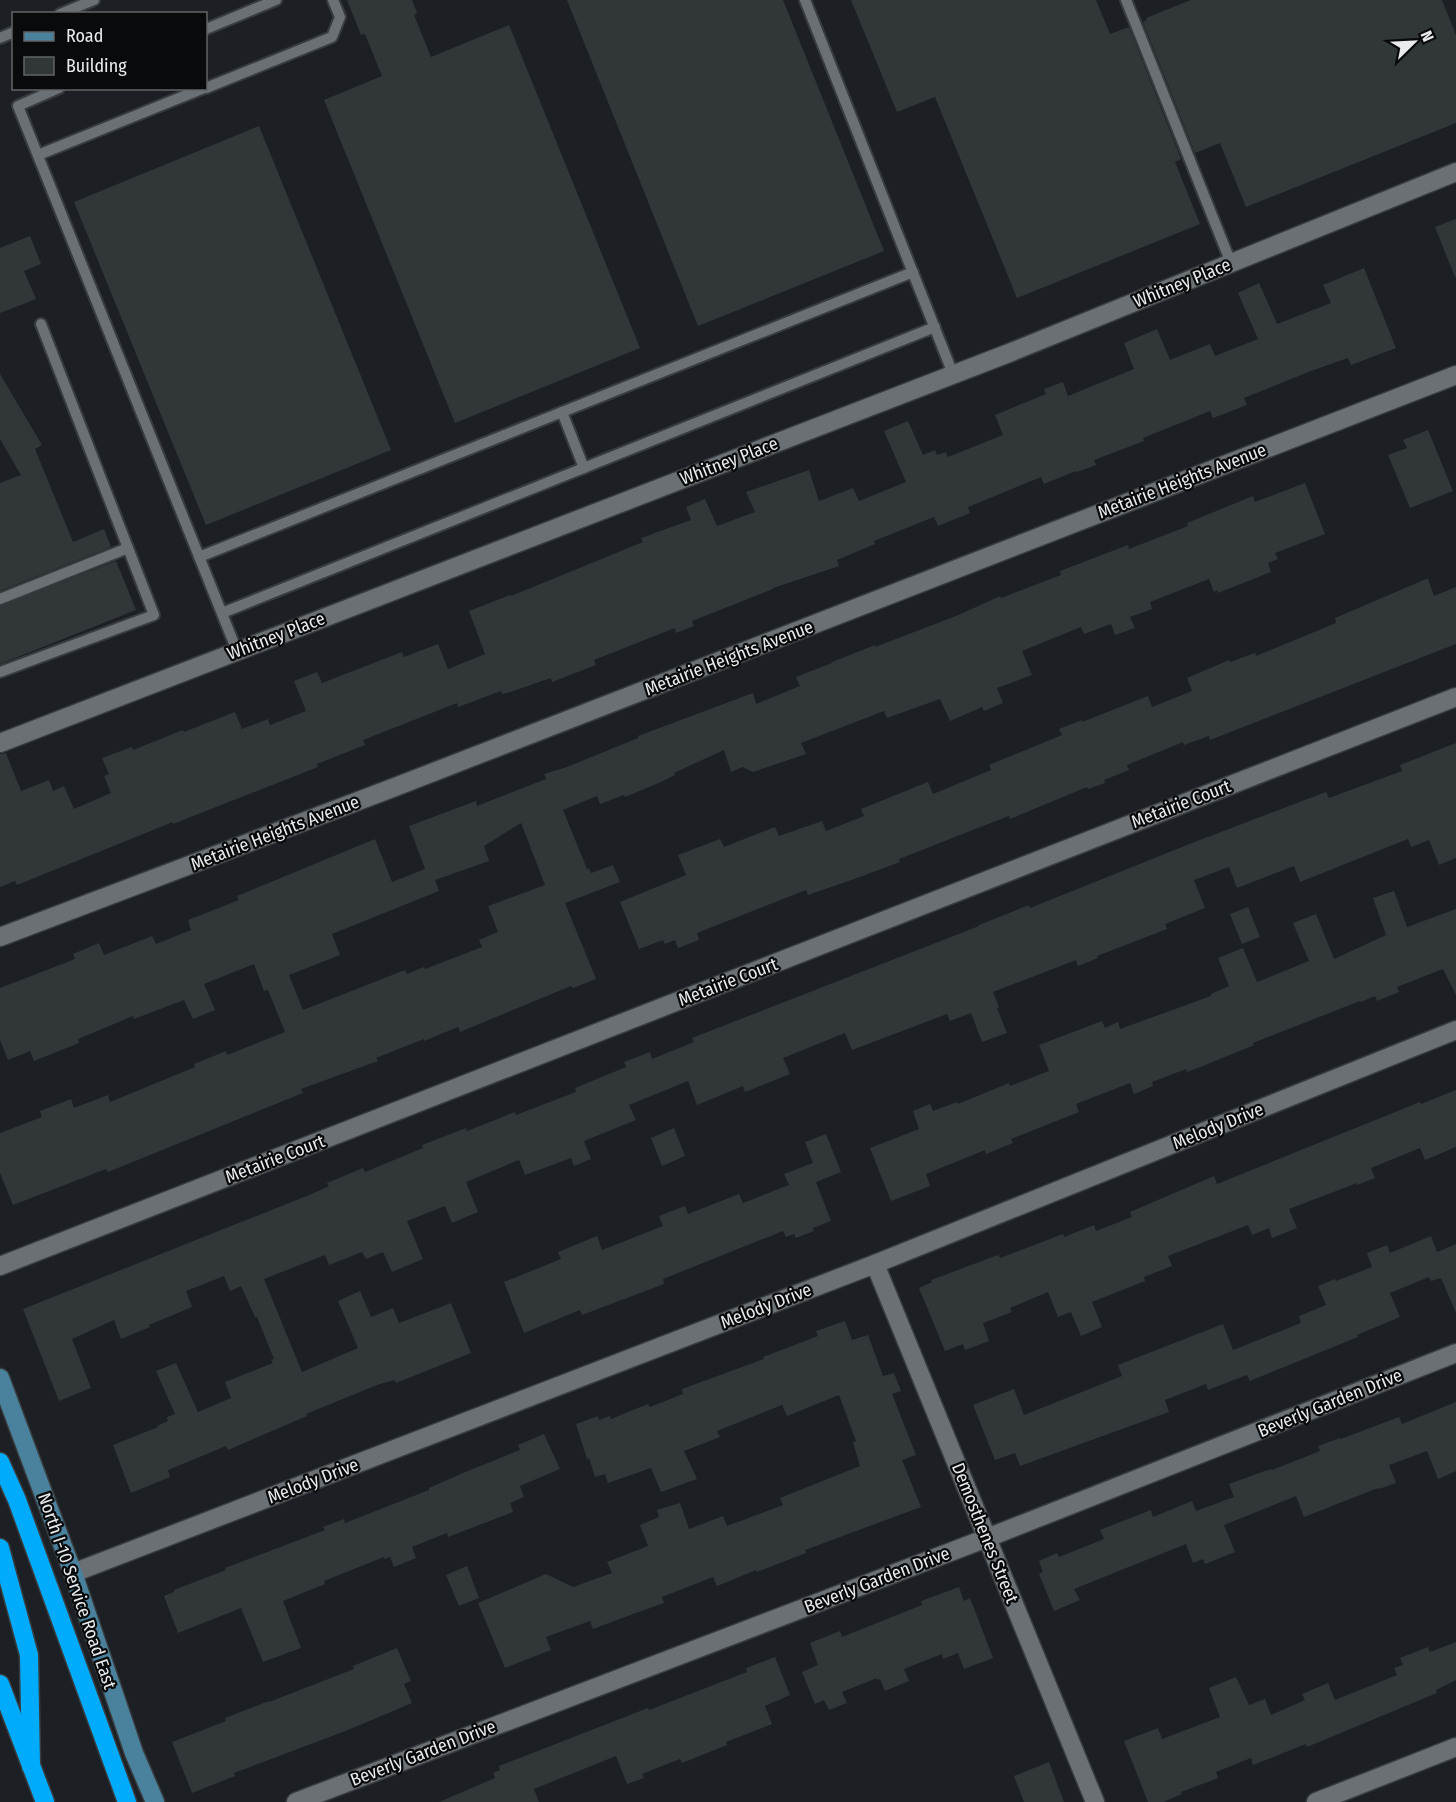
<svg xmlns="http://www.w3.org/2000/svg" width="1456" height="1802" font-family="'Fira Sans Condensed',sans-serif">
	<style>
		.building { fill: #313639; fill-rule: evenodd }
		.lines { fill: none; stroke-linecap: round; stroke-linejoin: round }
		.lane-casing { stroke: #383c3f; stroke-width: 14 }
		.street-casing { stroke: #383c3f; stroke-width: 21 }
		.secondary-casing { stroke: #383c3f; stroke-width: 21 }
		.highway-casing { stroke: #383c3f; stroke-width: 21 }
		.lane { stroke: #6a7074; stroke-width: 10 }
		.street { stroke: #6a7074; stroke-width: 18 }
		.secondary { stroke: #4a829d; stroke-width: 18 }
		.highway { stroke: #00abfc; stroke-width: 18 }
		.labels { text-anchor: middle; stroke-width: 4.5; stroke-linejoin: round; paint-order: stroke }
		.street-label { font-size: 18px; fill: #e9ecef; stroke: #080a0b }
	</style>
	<rect width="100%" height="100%" fill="#1c2024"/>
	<g class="building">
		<polygon points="347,0 412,0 417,13 414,15 431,57 509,25 640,348 455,423 324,100 382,76 365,34 361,35"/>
		<polygon points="567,0 783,0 884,251 698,326"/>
		<polygon points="851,0 1096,0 1110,34 1129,27 1181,159 1175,162 1200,224 1017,298 935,97 897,112"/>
		<polygon points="1191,0 1442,0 1456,35 1456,123 1246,207 1220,143 1195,153 1143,22 1147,20 1146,18"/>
		<polygon points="259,126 391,450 206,525 74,202"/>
		<polygon points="1456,219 1456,276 1455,277 1435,227"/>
		<polygon points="30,236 41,264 24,271 36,299 0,313 0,248"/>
		<polygon points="1364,268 1396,348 1351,365 1348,358 1311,371 1244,398 1247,405 1213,418 1210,411 1143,438 1144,441 1094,460 1096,465 1077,472 1076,471 1044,484 1041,477 968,507 970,513 938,526 934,517 874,541 875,544 837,560 839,566 773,588 773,589 692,621 694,626 676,633 675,628 594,660 596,665 552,682 551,678 507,693 502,694 501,691 458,707 457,703 363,740 365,745 317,764 318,767 173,824 173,822 17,885 15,881 0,887 0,754 6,753 21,791 49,780 53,791 64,786 74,809 111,793 104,776 109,774 102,758 132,747 133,750 183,730 184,732 235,712 242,729 268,719 270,725 306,711 294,681 317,672 322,683 402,652 404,657 438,644 448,669 485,654 469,611 510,595 511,596 643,542 641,538 691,520 686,507 705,499 717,526 755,512 746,492 809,470 819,501 853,488 859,501 906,482 884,431 908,421 923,455 935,450 937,455 946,452 948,457 1003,435 995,415 1046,394 1044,389 1063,382 1068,396 1134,369 1124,343 1157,329 1170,360 1210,344 1215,356 1258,339 1238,293 1259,283 1277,324 1331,303 1323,285"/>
		<polygon points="0,374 42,445 35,449 73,542 104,529 111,547 0,591 0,483 21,475 0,439"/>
		<polygon points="1428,430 1453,491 1410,508 1388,455 1407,448 1403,440"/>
		<path d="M1305 483 1325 534 1275 553 1278 559 1268 563 1271 572 1218 593 1217 590 1214 592 1209 579 1150 602 1152 609 1130 617 1135 628 1115 635 1111 624 1084 634 1081 627 1022 651 1032 675 997 688 1003 703 984 711 982 707 950 721 940 699 887 718 884 711 801 743 806 754 753 772 743 767 731 772 724 750 674 773 675 775 661 782 625 797 624 795 600 804 597 796 563 810 587 869 589 868 591 873 613 865 620 882 565 903 596 979 573 988 571 986 460 1032 458 1027 424 1041V1039L376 1058 378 1061 301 1089 303 1093 108 1172 106 1169 13 1205 0 1173V1133L42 1117 40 1111 71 1099 74 1108 108 1095 110 1102 195 1067 194 1064 226 1051 227 1055 285 1032 268 990 264 991 254 964 204 984 215 1010 193 1019 184 1000 134 1019 133 1016 78 1039 79 1043 34 1061 30 1051 8 1060 0 1040V988L75 959 73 954 99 943 104 955 152 936 156 944 191 930 188 920 239 900 237 896 375 839 392 882 425 869 409 826 476 801 477 806 546 779 544 774 567 767 638 738V736L753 693 756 704 800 686 796 677 832 663V662L875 645V647L961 614 1000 596 1001 598 1061 575 1060 571 1128 545 1129 549 1188 526 1187 523 1253 496 1255 502ZM521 823 545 885 488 906 498 932 479 940 482 947 425 969 424 967 407 974 405 970 303 1010 289 975 340 955 332 934 439 891 435 880 489 861 484 846Z"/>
		<polygon points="116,561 136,610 0,664 0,606"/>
		<polygon points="1426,579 1428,579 1434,596 1456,587 1456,644 1210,740 1209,736 1184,745 1183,742 1127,765 1129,770 1104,780 1105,783 1088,789 1087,787 1010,819 1009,816 960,835 899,859 900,862 857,878 808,895 806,890 697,933 699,940 678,948 675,940 665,944 663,940 639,949 620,902 686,875 678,855 720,839 724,847 775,827 779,836 822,821 826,831 864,816 861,809 928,782 933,794 991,770 989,765 1062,735 1059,729 1082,720 1082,722 1148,696 1152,707 1192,691 1187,678 1229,660 1230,662 1255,653 1256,656 1336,623 1335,618"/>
		<polygon points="1456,743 1456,858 1439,865 1429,840 1411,847 1408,839 1300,882 1294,866 1237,888 1229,867 1194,880 1205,908 1165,924 1167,929 1097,956 1098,958 1078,966 1076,960 993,992 999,1007 997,1008 1007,1033 982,1042 971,1013 950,1021 947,1014 852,1050 845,1033 783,1058 790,1074 745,1092 743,1086 697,1105 688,1081 629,1105 636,1120 584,1141 591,1159 574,1166 571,1158 525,1175 519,1160 466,1182 478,1212 452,1223 445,1206 407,1221 423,1259 392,1272 383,1252 366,1259 362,1252 329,1265 325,1255 264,1279 302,1372 358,1348 338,1301 360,1291 371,1317 393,1308 399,1323 451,1303 471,1353 396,1383 394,1380 377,1385 306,1414 307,1416 228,1450 226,1446 168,1470 170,1477 131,1493 113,1445 158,1427 157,1426 168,1421 167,1417 175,1414 156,1371 176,1363 198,1412 231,1398 225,1382 273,1363 271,1360 274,1359 257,1317 255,1317 241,1286 230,1291 224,1276 186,1291 192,1307 149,1325 150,1327 121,1339 114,1320 72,1339 91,1388 59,1401 23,1309 314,1193 329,1186 327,1183 363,1168 365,1172 423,1148 422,1145 466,1128 467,1131 515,1112 516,1115 576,1092 575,1088 626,1067 624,1062 650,1052 652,1059 694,1042 692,1038 979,926 979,925 1029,905 1030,908 1192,843 1326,792 1329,798 1402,771 1400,765"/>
		<polygon points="1394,891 1407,927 1456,909 1456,995 1443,969 1397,987 1399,992 1377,1001 1375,996 1361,1002 1360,1001 1253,1043 1254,1045 1203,1066 1187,1072 1186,1069 1152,1082 1153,1086 1134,1094 1130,1083 1076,1104 1079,1112 1011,1139 1013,1143 986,1154 985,1150 926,1174 930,1186 891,1201 870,1148 919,1129 913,1111 930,1104 933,1111 957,1102 958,1104 1009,1083 1010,1086 1049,1071 1039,1045 1102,1021 1105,1028 1118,1022 1120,1029 1211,996 1211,994 1229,986 1218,958 1243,948 1257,982 1309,961 1293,923 1316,914 1334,959 1386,935 1373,898"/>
		<polygon points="1248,907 1260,937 1242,944 1230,914"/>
		<polygon points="1456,1090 1456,1147 1425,1160 1420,1148 1371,1168 1375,1178 1357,1185 1357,1183 1289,1209 1297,1228 1272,1238 1269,1228 1252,1235 1248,1225 1168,1256 1172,1266 1144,1277 1145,1281 1092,1302 1102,1327 1081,1336 1071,1312 1058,1317 1048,1292 1010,1308 1012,1312 983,1323 989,1341 965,1350 963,1344 945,1351 919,1288 932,1282 931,1280 998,1255 1000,1258 1063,1234 1064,1237 1094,1225 1096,1231 1132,1217 1130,1212 1214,1176 1217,1184 1420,1102 1421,1104"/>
		<polygon points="674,1128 685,1156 662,1166 651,1138"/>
		<polygon points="826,1134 841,1172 816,1182 831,1221 813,1228 814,1231 796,1238 794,1234 786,1237 783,1231 663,1279 664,1284 648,1290 582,1315 580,1310 524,1333 504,1282 561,1259 558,1252 597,1236 602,1250 663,1226 659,1216 685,1206 688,1214 739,1194 743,1203 789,1185 784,1174 813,1163 805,1142"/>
		<polygon points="1431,1236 1437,1252 1456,1244 1456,1313 1441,1278 1431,1281 1429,1277 1390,1293 1400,1317 1357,1335 1358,1337 1250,1381 1247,1375 1208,1390 1206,1384 1165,1400 1169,1412 1020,1466 1015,1453 995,1460 973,1405 1014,1389 1024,1415 1122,1376 1118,1365 1223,1324 1233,1350 1301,1323 1299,1316 1326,1305 1318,1286 1335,1279 1336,1281 1372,1267 1367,1253 1387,1245 1390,1253"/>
		<polygon points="845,1321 852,1340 868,1335 883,1376 894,1373 901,1391 892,1394 916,1455 902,1460 921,1507 805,1550 806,1553 757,1572 756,1570 717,1586 713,1577 662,1597 664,1603 633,1614 593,1629 590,1621 546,1637 551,1650 505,1668 478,1603 546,1574 573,1587 612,1573 607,1562 648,1546 640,1525 659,1517 657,1510 680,1503 689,1529 723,1516 727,1526 783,1505 780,1498 860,1466 853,1442 856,1441 839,1395 787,1416 782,1405 717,1431 720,1437 684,1451 697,1479 661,1492 651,1468 608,1483 605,1474 595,1477 589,1458 587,1459 576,1424 598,1416 599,1420 610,1416 611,1419 648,1404 650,1407 683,1394 682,1389 764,1359 763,1357 818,1336 816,1331"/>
		<polygon points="1456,1402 1456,1471 1438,1479 1427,1451 1389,1465 1396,1483 1379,1489 1378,1488 1304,1517 1296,1496 1224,1525 1235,1552 1205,1564 1203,1559 1193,1563 1186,1544 1074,1589 1080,1600 1054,1611 1039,1574 1043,1572 1039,1561 1057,1553 1059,1557 1104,1539 1100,1530 1151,1510 1153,1517 1192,1501 1196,1511 1234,1497 1229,1484 1262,1472 1271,1469 1272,1470 1320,1451 1318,1446 1340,1438 1341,1439 1399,1417 1402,1424"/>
		<polygon points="544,1434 560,1469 520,1486 524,1497 510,1503 513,1512 448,1537 447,1533 412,1547 416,1558 394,1567 390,1557 384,1559 384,1557 324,1581 325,1584 283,1601 301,1648 263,1662 241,1608 178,1633 164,1596 174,1592 174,1590 226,1570 225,1568 325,1530 323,1527 344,1519 345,1523 429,1490 429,1488 463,1473 520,1450 518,1445"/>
		<polygon points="467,1566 479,1598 459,1606 446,1575"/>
		<polygon points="959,1587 964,1601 970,1598 993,1658 964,1669 958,1653 943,1659 942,1654 904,1669 909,1681 885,1691 880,1679 877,1680 877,1678 842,1692 847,1703 829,1710 824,1700 815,1704 802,1672 818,1665 810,1643 840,1631 842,1637 922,1605 921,1601"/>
		<polygon points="1456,1642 1456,1680 1436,1690 1437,1693 1307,1747 1306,1744 1253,1765 1251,1758 1216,1772 1218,1778 1181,1792 1182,1794 1163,1802 1148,1802 1124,1741 1158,1728 1162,1739 1220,1717 1209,1688 1236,1677 1249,1705 1265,1699 1271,1715 1305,1700 1302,1694 1328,1683 1335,1700 1397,1675 1394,1668 1403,1665 1400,1658 1428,1647 1430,1652"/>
		<polygon points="397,1648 411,1681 404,1684 412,1703 348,1730 234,1773 235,1776 192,1793 172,1742 226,1721 225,1718 269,1701 269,1702 354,1669 353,1666"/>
		<polygon points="775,1657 790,1695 765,1706 772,1724 726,1742 727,1745 682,1763 680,1759 642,1774 644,1778 627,1784 616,1756 534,1789 539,1802 439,1802 495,1778 493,1773 500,1770 499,1766 648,1708 649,1710 747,1672 746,1668"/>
		<polygon points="1049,1762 1064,1802 1024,1802 1014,1776"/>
	</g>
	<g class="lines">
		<defs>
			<g id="lane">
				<polyline points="805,0 953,374"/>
				<polyline points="1126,0 1231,263"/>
				<polyline points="60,14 94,0"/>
				<polyline points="206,29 276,0"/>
				<polyline points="0,38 14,32"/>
				<polyline points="59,88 18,106 237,651"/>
				<polyline points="206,88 332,37 340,17 333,0"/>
				<polyline points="38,155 204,88"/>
				<polyline points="562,412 584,468"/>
				<polyline points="199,557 913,272"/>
				<polyline points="0,599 128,548"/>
				<polyline points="222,613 935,327"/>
				<polyline points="0,672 154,615 41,324"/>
			</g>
			<g id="street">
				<polyline points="0,743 1009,353 1456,172"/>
				<polyline points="0,937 395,787 1456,375"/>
				<polyline points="875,1264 1095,1802"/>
				<polyline points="0,1266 1456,697"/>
				<polyline points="73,1573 875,1264 1456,1030"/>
				<polyline points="296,1802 987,1538 1456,1353"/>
				<polyline points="1316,1802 1456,1747"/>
			</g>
			<polyline id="secondary" points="0,1378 73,1573 134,1753 155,1802"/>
			<g id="highway">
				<polyline points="0,1462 17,1500 127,1802"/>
				<polyline points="0,1548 29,1655 31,1766"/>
				<polyline points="0,1684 45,1802"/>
			</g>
		</defs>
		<use href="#lane" class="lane-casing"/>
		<use href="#street" class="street-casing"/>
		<use href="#secondary" class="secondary-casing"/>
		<use href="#highway" class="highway-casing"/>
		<use href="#lane" class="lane"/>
		<use href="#street" class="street"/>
		<use href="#secondary" class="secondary"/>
		<use href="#highway" class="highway"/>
	</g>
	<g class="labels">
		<g class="street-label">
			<text transform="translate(1182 283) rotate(-22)" y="6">Whitney Place</text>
			<text transform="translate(729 461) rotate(-21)" y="6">Whitney Place</text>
			<text transform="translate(1182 481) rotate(-21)" y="6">Metairie Heights Avenue</text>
			<text transform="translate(276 636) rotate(-21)" y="6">Whitney Place</text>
			<text transform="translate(729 658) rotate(-21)" y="6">Metairie Heights Avenue</text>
			<text transform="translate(1181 804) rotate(-21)" y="6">Metairie Court</text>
			<text transform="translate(275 833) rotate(-21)" y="6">Metairie Heights Avenue</text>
			<text transform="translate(728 982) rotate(-21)" y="6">Metairie Court</text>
			<text transform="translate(1218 1126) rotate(-22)" y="6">Melody Drive</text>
			<text transform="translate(275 1159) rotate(-21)" y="6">Metairie Court</text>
			<text transform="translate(766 1306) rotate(-21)" y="6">Melody Drive</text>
			<text transform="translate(1330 1403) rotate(-22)" y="6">Beverly Garden Drive</text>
			<text transform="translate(313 1481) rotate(-21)" y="6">Melody Drive</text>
			<text transform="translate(985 1533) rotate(68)" y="6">Demosthenes Street</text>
			<text transform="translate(877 1580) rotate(-21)" y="6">Beverly Garden Drive</text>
			<text transform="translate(77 1591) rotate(71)" y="6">North I-10 Service Road East</text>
			<text transform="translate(423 1753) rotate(-21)" y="6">Beverly Garden Drive</text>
		</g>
	</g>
	<rect x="12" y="12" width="195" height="78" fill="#080a0b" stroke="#626466" stroke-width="1.5"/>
	<rect x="24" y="32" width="30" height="9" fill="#4a829d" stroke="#626466" stroke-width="1.5"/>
	<text x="66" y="42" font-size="18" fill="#e9ecef">Road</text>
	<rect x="24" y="57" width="30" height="18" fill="#313639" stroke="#626466" stroke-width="1.5"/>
	<text x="66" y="72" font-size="18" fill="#e9ecef">Building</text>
	<g transform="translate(1414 42) rotate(66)" stroke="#080a0b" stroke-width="4.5" paint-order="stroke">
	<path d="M0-4.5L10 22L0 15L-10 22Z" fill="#e9ecef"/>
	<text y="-9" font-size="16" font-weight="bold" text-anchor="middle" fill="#e9ecef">N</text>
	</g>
</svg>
